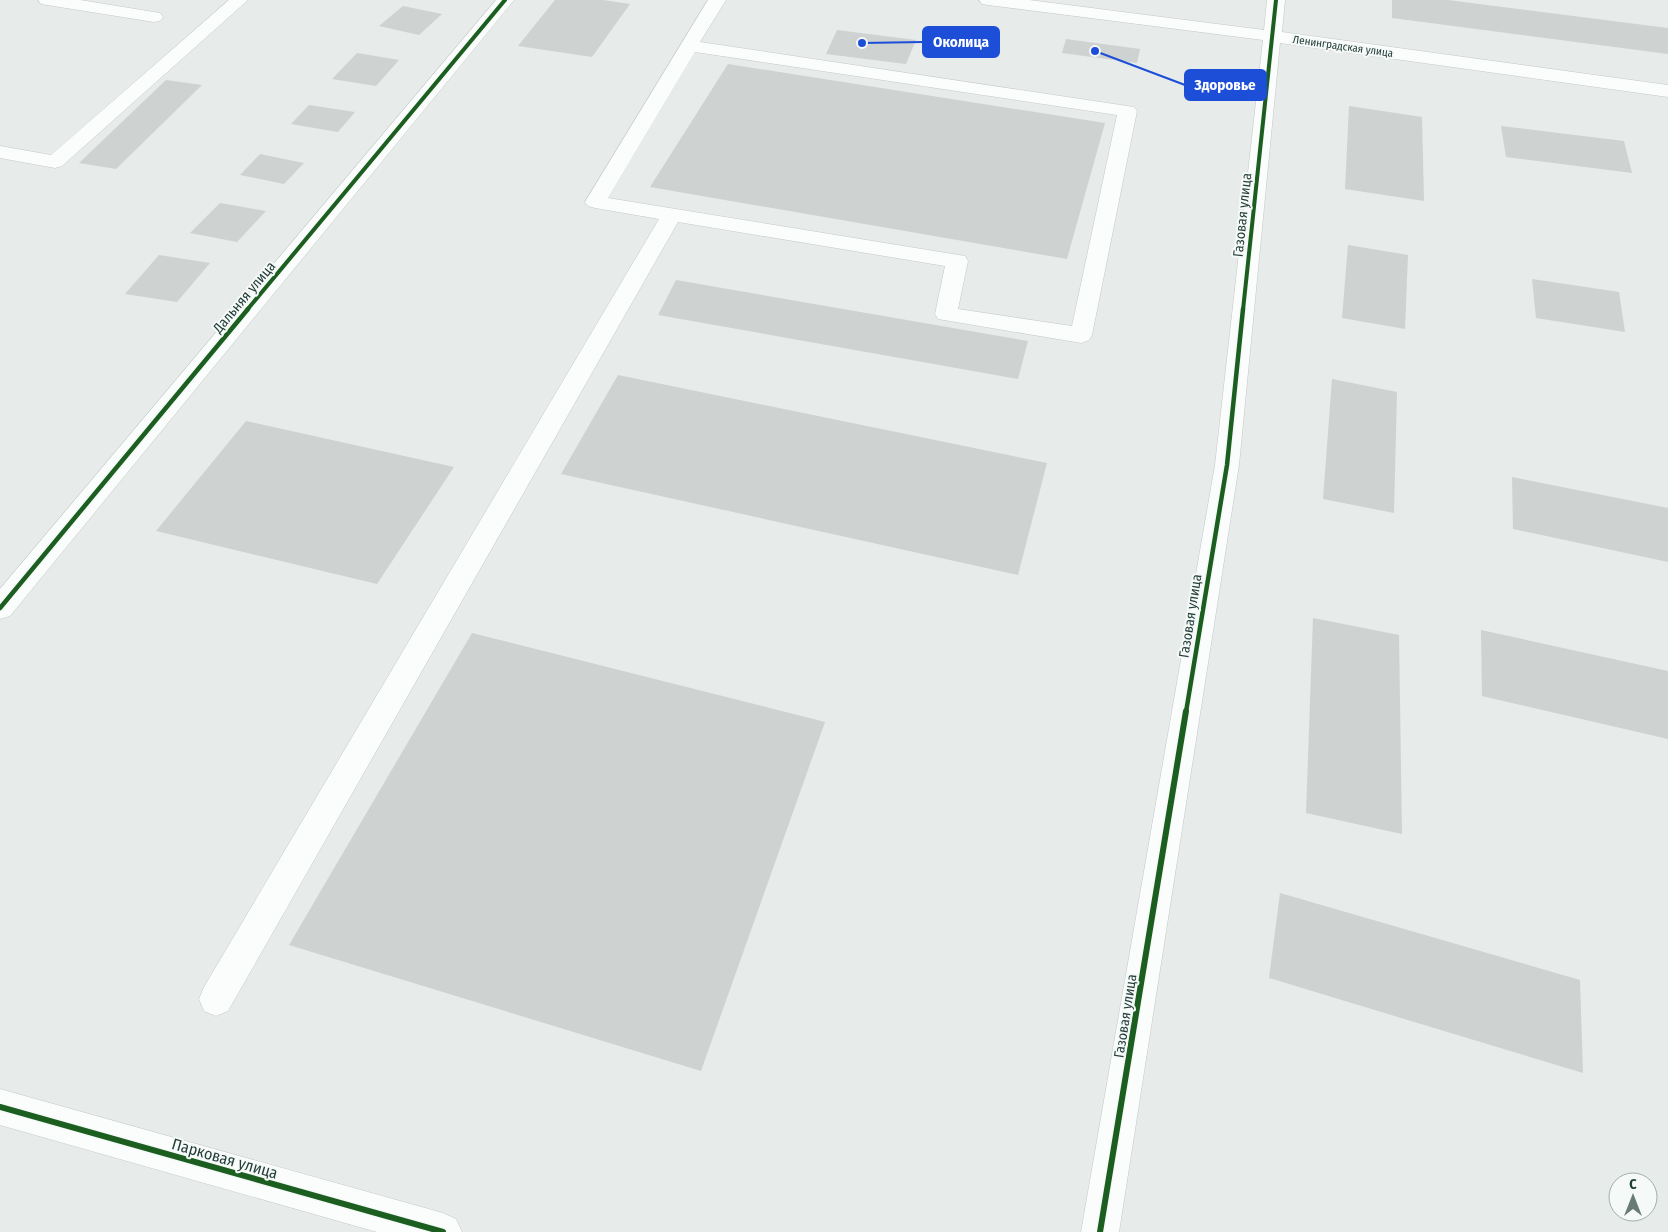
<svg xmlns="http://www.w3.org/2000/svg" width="1668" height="1232" font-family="'Fira Sans Condensed',sans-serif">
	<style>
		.building { fill: #ced2d1 }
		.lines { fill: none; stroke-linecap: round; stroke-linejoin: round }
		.minor-casing { stroke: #c4c8c7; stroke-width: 1 }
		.minor { fill: #fbfcfc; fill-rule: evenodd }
		.cycleway-far2-casing { stroke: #f5faf8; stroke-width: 6 }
		.cycleway-far1-casing { stroke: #f5faf8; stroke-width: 8 }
		.cycleway-casing { stroke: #f5faf8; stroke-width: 9 }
		.cycleway-far2 { stroke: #1b5e20; stroke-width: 4 }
		.cycleway-far1 { stroke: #1b5e20; stroke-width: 4.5 }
		.cycleway { stroke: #1b5e20; stroke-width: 6 }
		.labels { text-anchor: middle; stroke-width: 4; stroke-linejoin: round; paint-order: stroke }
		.far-street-label { font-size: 11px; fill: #253e3a; stroke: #f5faf8 }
		.street-label { font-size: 14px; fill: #253e3a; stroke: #f5faf8 }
		.near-street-label { font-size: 16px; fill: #253e3a; stroke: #f5faf8 }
		.leader { fill: none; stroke: #1d4ed8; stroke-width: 2 }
		.callout-dot { fill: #1d4ed8; stroke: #f5faf8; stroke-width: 2 }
		.callout { fill: #1d4ed8; stroke: #1d4ed8; stroke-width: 2 }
		.callout-label { font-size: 15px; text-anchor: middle; font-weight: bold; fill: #fff }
	</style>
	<rect width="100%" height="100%" fill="#e7ebe9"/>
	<g class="building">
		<polygon points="555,0 603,0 630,4 592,57 518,46"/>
		<polygon points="1392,0 1448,0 1668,28 1668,54 1392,18"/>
		<polygon points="403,6 442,14 419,35 379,26"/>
		<polygon points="837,30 916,40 906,64 826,54"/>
		<polygon points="1066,39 1140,49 1137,63 1062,53"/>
		<polygon points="357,53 399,60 376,86 332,79"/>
		<polygon points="728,64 1105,123 1067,259 650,187"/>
		<polygon points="166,80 202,85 116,169 79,163"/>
		<polygon points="309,105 355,112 338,132 291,124"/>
		<polygon points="1349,106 1422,117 1424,201 1345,189"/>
		<polygon points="1501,126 1624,141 1632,173 1506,157"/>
		<polygon points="260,154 304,163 284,184 240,175"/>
		<polygon points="220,203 266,211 237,242 190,233"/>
		<polygon points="1348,245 1408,255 1405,329 1342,318"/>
		<polygon points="159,255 210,263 177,302 125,294"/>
		<polygon points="1532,279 1619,292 1625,332 1536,318"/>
		<polygon points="676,280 1028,341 1018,379 658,315"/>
		<polygon points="618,375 1047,463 1018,575 561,474"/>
		<polygon points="1332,379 1397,392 1394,513 1323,499"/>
		<polygon points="246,421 454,467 377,584 156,531"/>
		<polygon points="1512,477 1668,508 1668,562 1513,529"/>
		<polygon points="1313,618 1399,635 1402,834 1306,813"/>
		<polygon points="1481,630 1668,671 1668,739 1482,696"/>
		<polygon points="472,633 825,722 701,1071 289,945"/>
		<polygon points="1280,893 1580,980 1583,1073 1269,978"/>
	</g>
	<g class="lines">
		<defs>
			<g id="minor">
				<polygon points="38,0 80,0 154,12 160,13 163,17 160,21 154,22 47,5 41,4"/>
				<polygon points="229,0 248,0 62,166 55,168 0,158 0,146 51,155"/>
				<polygon points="496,0 514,0 10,616 0,619 0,589"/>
				<path d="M708 0H726L700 42 1134 107 1137 111 1092 335 1089 340 1081 343 938 319 935 314 945 266 678 222 228 1011 216 1016 204 1011 199 999 204 987 659 219 595 208 588 206 585 202ZM695 52 1117 115 1072 326 958 309 968 261 965 256 608 198Z"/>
				<polygon points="979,0 1029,0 1264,30 1267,0 1285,0 1282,32 1668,85 1668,97 1280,43 1239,465 1119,1232 1081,1232 1215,465 1263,40 988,5 982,4"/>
				<polygon points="0,1089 443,1213 456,1219 462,1232 377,1232 0,1125"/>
			</g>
		</defs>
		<use href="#minor" class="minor-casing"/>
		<use href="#minor" class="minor"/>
		<defs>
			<g id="cycleway-far2">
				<polyline points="247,310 505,0"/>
				<polyline points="1243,310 1276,0"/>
			</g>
			<g id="cycleway-far1">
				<polyline points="0,608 248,309"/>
				<polyline points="1186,712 1227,465 1243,309"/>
			</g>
			<g id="cycleway">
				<polyline points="0,1107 443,1232"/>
				<polyline points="1100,1232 1186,711"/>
			</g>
		</defs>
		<use href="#cycleway-far2" class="cycleway-far2-casing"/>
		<use href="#cycleway-far1" class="cycleway-far1-casing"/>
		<use href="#cycleway" class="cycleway-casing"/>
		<use href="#cycleway-far2" class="cycleway-far2"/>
		<use href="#cycleway-far1" class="cycleway-far1"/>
		<use href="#cycleway" class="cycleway"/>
	</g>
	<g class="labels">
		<g class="far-street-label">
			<text transform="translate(1343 46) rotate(8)" y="4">Ленинградская улица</text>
		</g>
		<g class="street-label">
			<text transform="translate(1242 215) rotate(-84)" y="5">Газовая улица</text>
			<text transform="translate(244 297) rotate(-50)" y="5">Дальняя улица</text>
			<text transform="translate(1190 616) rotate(-81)" y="5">Газовая улица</text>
			<text transform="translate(1125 1016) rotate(-81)" y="5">Газовая улица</text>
		</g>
		<g class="near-street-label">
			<text transform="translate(225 1158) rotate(16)" y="6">Парковая улица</text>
		</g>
	</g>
	<path class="leader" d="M862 43L923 42M1095 51L1185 85"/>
	<g class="callout-dot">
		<circle cx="862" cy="43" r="5"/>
		<circle cx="1095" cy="51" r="5"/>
	</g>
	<g class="callout">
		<rect x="923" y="27" width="76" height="30" rx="5"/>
		<rect x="1185" y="70" width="81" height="30" rx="5"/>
	</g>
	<g class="callout-label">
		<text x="961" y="47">Околица</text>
		<text x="1225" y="90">Здоровье</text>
	</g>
	<g transform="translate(1633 1197)"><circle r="24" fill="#f5faf8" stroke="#a2afac"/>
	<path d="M0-4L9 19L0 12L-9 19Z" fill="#697b77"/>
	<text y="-8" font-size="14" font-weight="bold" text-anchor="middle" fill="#253e3a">С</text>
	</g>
</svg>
